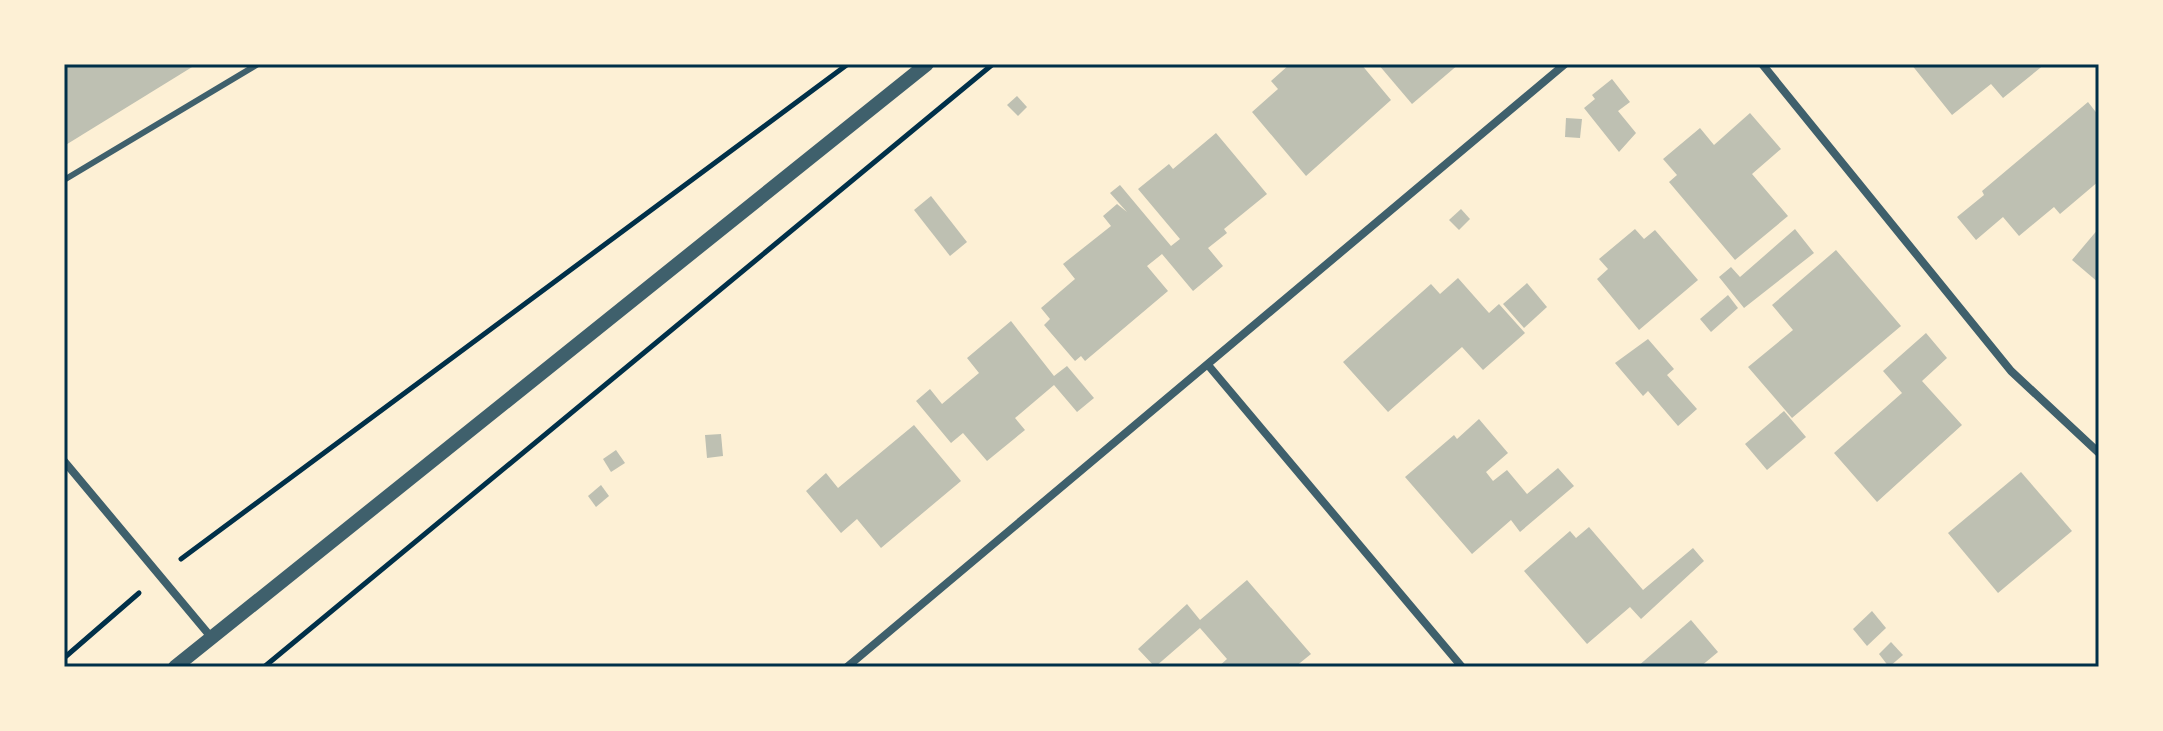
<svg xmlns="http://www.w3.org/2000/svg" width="2163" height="731" font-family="'Work Sans',sans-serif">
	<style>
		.building { fill: #bec0b2 }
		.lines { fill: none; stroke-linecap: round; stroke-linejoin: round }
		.path { stroke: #003049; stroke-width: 5 }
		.service { stroke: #3f606c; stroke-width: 6 }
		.minor { stroke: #3f606c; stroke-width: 8 }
		.tertiary { stroke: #3f606c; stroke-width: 14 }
		.neatline { fill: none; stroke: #003049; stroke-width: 3 }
	</style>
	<rect width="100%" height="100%" fill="#fdf0d5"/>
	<g class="building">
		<polygon points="64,64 197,64 64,146"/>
		<polygon points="1290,64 1361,64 1391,100 1306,176 1252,112 1278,89 1271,81"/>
		<polygon points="1378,64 1459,64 1412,104"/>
		<polygon points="1911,64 2045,64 2003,98 1991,84 1952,115"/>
		<polygon points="1612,79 1630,102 1618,111 1636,133 1619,152 1584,108 1595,99 1592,95"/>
		<polygon points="1017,96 1027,107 1018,116 1007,105"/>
		<polygon points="2088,102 2099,116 2099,181 2060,214 2054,207 2019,236 2003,217 1976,240 1957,217 1984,195 1982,191"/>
		<polygon points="1750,113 1781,149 1752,174 1788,216 1735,260 1669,182 1677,175 1663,159 1700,128 1714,145"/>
		<polygon points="1566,118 1582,119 1580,138 1565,137"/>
		<polygon points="1216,133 1267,194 1224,229 1227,233 1208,248 1223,266 1193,291 1162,254 1147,266 1168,291 1085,361 1081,356 1075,361 1044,325 1050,319 1041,308 1075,279 1063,264 1111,226 1103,216 1117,204 1127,212 1110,193 1120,185 1171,246 1180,239 1138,189 1169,164 1173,169"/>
		<polygon points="931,196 967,242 950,256 914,210"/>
		<polygon points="1461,209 1470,219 1459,230 1449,220"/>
		<polygon points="2099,228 2099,283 2072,260"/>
		<polygon points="1635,229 1644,239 1655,230 1698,280 1639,330 1597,279 1608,269 1599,259"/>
		<polygon points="1795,229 1814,253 1744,308 1719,277 1731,267 1740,277"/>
		<polygon points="1836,250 1901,326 1792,418 1748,367 1793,330 1772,305"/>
		<polygon points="1458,278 1489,313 1499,304 1525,333 1483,370 1462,347 1388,412 1343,362 1431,284 1440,294"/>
		<polygon points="1527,283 1547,307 1524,328 1503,304"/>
		<polygon points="1728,295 1738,308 1711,332 1700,319"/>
		<polygon points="1011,321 1054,376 1067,366 1094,398 1077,412 1054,385 1015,418 1025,430 987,461 963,433 951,443 916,401 930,389 942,404 979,373 967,358"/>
		<polygon points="1926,333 1947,358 1922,381 1962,425 1877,502 1834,453 1902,393 1883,371"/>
		<polygon points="1648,339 1674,369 1667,375 1697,409 1678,426 1648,391 1643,396 1615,363"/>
		<polygon points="1784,411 1806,437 1767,470 1745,444"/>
		<polygon points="1479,419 1508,453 1486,472 1493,481 1507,470 1527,494 1558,468 1574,486 1520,532 1511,520 1472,554 1405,477 1454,435 1457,439"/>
		<polygon points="914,425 961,481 881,548 857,519 841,533 806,491 826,473 838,488"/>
		<polygon points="721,434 723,456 707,458 705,435"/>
		<polygon points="616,450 625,463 611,472 603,459"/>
		<polygon points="2021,472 2072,531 1998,593 1948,533"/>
		<polygon points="601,485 609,496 596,507 588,496"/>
		<polygon points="1589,527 1643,590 1693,548 1704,561 1641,619 1630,607 1587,644 1524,571 1570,531 1576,538"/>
		<polygon points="1247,580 1311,654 1295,667 1218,667 1227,659 1200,628 1155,667 1138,649 1187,604 1200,620"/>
		<polygon points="1872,611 1886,628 1867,646 1853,629"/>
		<polygon points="1691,620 1718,652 1700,667 1637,667"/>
		<polygon points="1891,642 1903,655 1889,667 1879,654"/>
	</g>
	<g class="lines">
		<g class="path">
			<polyline points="181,559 848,64"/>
			<polyline points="64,658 139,593"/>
			<polyline points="264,667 993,64"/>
		</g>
		<polyline class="service" points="64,180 258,64"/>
		<g class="minor">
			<polyline points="1762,64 2011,371 2099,453"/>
			<polyline points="1208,365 1462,667"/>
			<polyline points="64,461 211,637"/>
			<polyline points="847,667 1565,64"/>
		</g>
		<polyline class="tertiary" points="175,667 927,64"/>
	</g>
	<rect width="2163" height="731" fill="none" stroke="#fdf0d5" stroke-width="132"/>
	<rect x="66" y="66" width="2031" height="599" class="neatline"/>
</svg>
